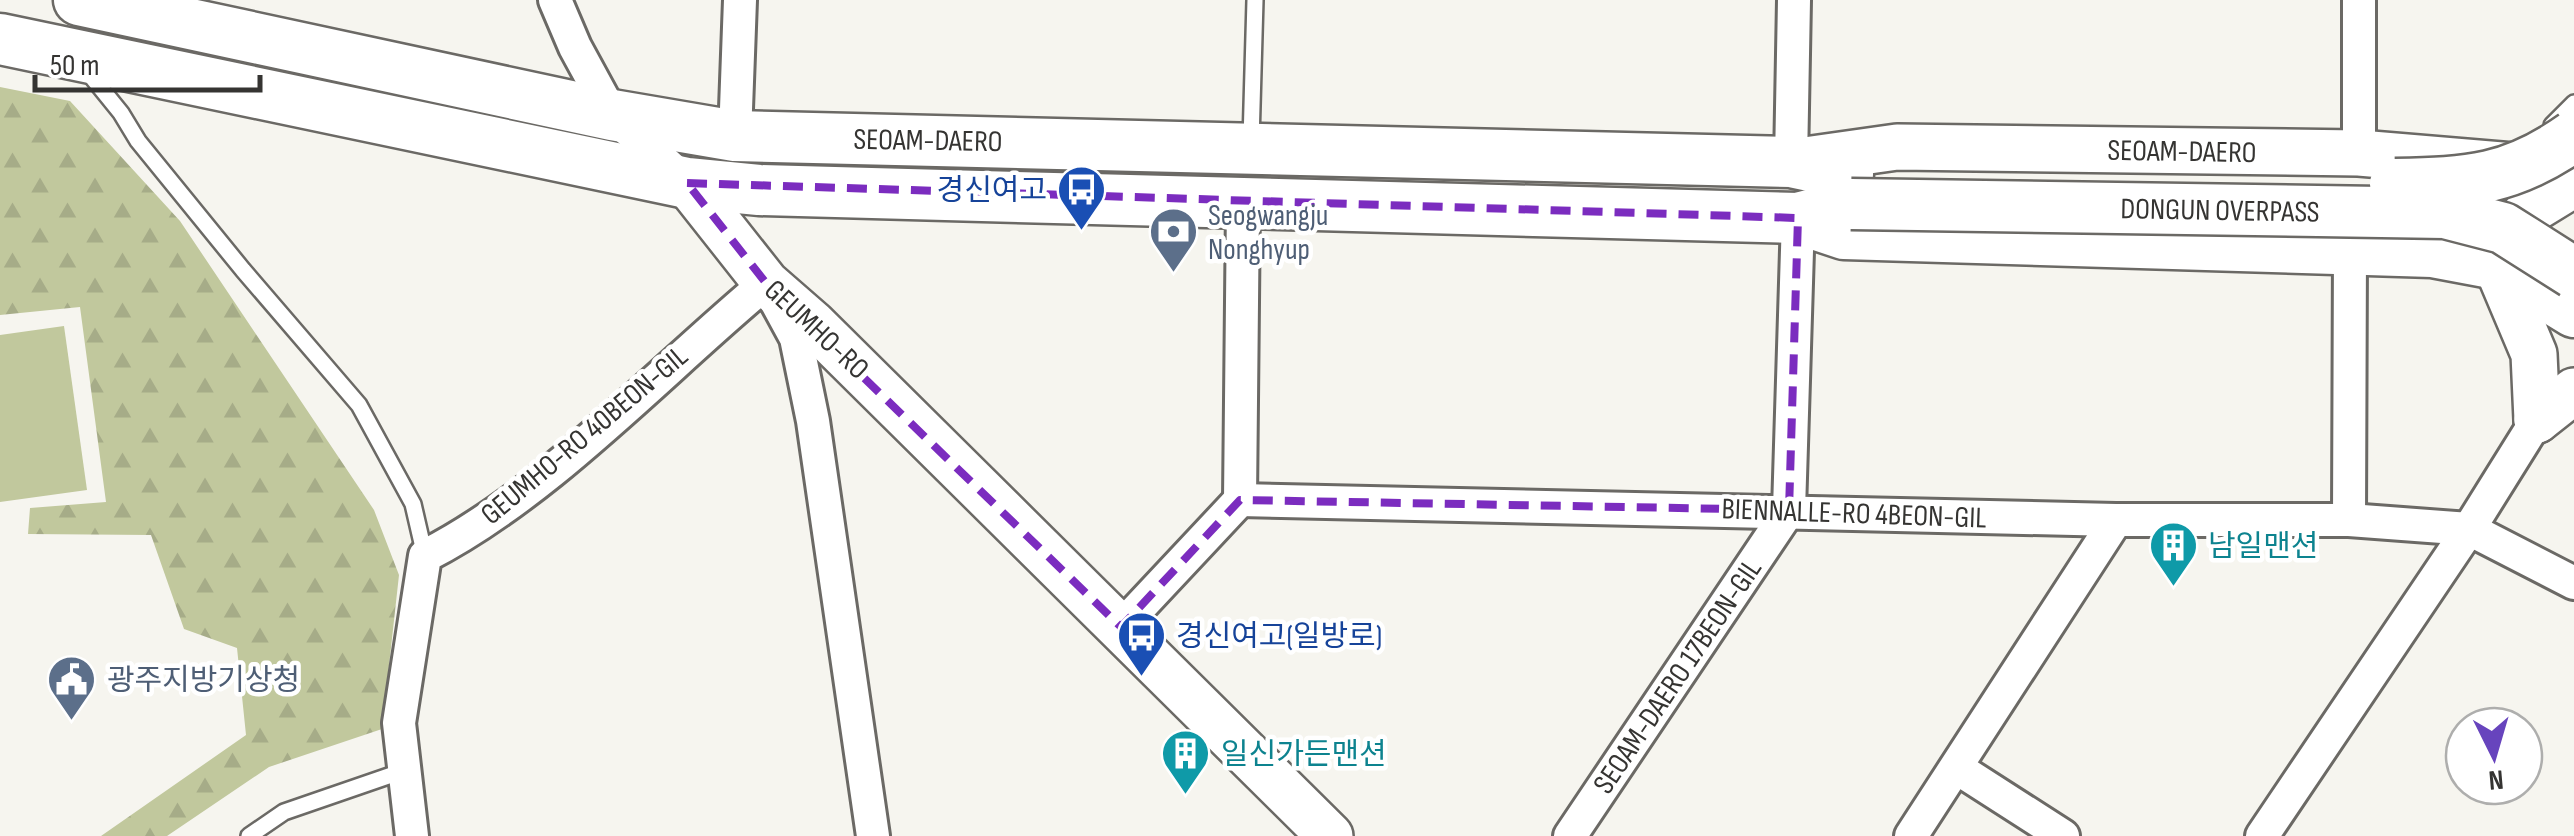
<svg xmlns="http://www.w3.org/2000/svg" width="2574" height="836" font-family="'Sofia Sans Condensed','Noto Sans KR',sans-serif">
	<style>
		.forest { fill: url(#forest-firs) }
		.garden { fill: #c1c89d }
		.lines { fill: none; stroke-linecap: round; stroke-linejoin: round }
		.lane-casing { stroke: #6b6965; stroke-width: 20 }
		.street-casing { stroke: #6b6965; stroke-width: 38 }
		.secondary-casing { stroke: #6b6965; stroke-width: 50 }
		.primary-casing { stroke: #6b6965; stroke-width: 55 }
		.lane { stroke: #fff; stroke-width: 15 }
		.street { stroke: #fff; stroke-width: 32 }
		.secondary { stroke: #fff; stroke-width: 45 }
		.primary { stroke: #fff; stroke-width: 50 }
		.primary-bridge-casing { stroke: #6b6965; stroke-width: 55; stroke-linecap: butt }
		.primary-bridge { stroke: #fff; stroke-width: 50 }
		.marked { fill: none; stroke: #7b2cbf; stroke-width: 8; stroke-dasharray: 20 12; stroke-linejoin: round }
		.labels { text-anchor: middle; stroke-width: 9; stroke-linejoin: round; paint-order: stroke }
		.street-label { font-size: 30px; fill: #353432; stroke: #fff }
		.transit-label { font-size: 30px; fill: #164399; stroke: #fff; text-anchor: end }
		.service-label { font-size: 30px; fill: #4e5e75; stroke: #fff; text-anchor: start }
		.culture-label { font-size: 30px; fill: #0d838f; stroke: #fff; text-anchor: start }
	</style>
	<defs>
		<pattern id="forest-firs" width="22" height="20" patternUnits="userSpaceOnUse" patternTransform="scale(2.5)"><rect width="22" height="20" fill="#c1c89d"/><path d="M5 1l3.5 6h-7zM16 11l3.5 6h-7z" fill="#a6ac88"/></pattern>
	</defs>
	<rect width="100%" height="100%" fill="#f6f5ef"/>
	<polygon class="forest" points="0,87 70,101 180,221 374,510 399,575 382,729 269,767 167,836 101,836 246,735 237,648 184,629 151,535 28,534 30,508 106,502 80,307 0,315"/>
	<polygon class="garden" points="64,326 87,490 0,502 0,335"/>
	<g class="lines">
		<defs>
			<g id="lane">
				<polyline points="87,71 121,113 138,141 243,270 359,405 413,504 425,556"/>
				<polyline points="2552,125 2574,103"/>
				<polyline points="1251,141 1255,0"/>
				<polyline points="249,836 284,812 403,771"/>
			</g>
			<g id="street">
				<polyline points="555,0 575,47 612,115 684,180"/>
				<polyline points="2359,0 2359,153"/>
				<polyline points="735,136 740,0"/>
				<polyline points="1791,162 1794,0"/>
				<polyline points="1240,500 2116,520 2349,520 2469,529 2574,583"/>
				<polyline points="1240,500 1243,203"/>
				<polyline points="2349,520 2350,249"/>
				<polyline points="1121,627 1240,500"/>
				<polyline points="1957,768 2063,836"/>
				<path d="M412 836 399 723 425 556C547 494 660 371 766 283L796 338 813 421 873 836"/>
				<polyline points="1570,836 1789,510 1798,218"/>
				<polyline points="1911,836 2116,520"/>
				<polyline points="2262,836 2469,529 2537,420"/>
			</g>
			<g id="secondary">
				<polyline points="1798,161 1897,147 2359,153 2574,171"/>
				<polyline points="687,183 766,283 813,324 1330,836"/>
				<polyline points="2537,420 2534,354 2496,264 2525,214 2574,184"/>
				<polyline points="2537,420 2574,391"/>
			</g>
			<g id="primary">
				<polyline points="79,0 612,115 735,136 1791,162 1848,174"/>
				<polyline points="0,39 687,183 759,190 1798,218 1851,204"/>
				<polyline points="1802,220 1844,234 2432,252 2496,264 2574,312"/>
			</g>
		</defs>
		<use href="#lane" class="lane-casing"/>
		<use href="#street" class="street-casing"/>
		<use href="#secondary" class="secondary-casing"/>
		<use href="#primary" class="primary-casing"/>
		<use href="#lane" class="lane"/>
		<use href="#street" class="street"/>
		<use href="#secondary" class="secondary"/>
		<use href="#primary" class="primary"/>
		<defs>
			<g id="primary-bridge">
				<path d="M2395 184C2469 183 2512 180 2574 136"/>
				<polyline points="1851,204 2445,213 2503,228 2574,273"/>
			</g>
		</defs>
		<use href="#primary-bridge" class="primary-bridge-casing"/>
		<use href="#primary-bridge" class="primary-bridge"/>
	</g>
	<path class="marked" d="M687 183 1798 218 1789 510 1240 500 1121 627 766 283Z"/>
	<defs>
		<symbol id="bus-pin" viewBox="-11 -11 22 30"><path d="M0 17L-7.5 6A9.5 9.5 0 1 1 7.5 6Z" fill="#1a4fb4" stroke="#fff"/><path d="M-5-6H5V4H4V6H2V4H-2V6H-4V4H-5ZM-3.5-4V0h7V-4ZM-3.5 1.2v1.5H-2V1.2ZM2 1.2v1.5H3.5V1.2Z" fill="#fff"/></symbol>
		<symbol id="bank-pin" viewBox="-11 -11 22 30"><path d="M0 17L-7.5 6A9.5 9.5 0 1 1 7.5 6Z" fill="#5c6f8a" stroke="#fff"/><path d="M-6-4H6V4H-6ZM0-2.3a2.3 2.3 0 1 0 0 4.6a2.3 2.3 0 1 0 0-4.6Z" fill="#fff"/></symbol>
		<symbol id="building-pin" viewBox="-11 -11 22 30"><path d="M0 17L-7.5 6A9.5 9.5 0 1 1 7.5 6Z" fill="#0f9aa8" stroke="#fff"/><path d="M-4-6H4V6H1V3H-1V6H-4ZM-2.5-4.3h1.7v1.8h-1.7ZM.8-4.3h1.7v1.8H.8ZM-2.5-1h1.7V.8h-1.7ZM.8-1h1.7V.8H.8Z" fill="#fff"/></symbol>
		<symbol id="civic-pin" viewBox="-11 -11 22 30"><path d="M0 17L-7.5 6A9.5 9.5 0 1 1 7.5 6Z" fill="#5c6f8a" stroke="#fff"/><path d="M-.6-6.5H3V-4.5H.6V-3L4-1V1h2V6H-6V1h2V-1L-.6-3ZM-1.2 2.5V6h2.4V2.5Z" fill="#fff"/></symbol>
	</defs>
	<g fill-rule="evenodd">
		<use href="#bus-pin" x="1054" y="162" width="55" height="75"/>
		<use href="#bank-pin" x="1146" y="204" width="55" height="75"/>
		<use href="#building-pin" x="2146" y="518" width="55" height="75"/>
		<use href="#bus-pin" x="1114" y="608" width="55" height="75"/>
		<use href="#civic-pin" x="44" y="652" width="55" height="75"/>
		<use href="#building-pin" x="1158" y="726" width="55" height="75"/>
	</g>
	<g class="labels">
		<g class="street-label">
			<text transform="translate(928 140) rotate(1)" y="10">SEOAM-DAERO</text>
			<text transform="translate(2182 151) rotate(1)" y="10">SEOAM-DAERO</text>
			<text transform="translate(2220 210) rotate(1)" y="10">DONGUN OVERPASS</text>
			<text transform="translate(817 329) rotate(43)" y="10">GEUMHO-RO</text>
			<text transform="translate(584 435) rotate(-40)" y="10">GEUMHO-RO 40BEON-GIL</text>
			<text transform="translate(1854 513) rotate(2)" y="10">BIENNALLE-RO 4BEON-GIL</text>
			<text transform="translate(1677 676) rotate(-56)" y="10">SEOAM-DAERO 17BEON-GIL</text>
		</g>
		<g class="transit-label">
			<text x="1047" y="200">경신여고</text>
			<text x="1176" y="646" text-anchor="start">경신여고(일방로)</text>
		</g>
		<g class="service-label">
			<text x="1208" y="225">Seogwangju<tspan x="1208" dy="34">Nonghyup</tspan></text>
			<text x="107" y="690">광주지방기상청</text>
		</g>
		<g class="culture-label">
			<text x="2208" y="556">남일맨션</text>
			<text x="1221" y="764">일신가든맨션</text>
		</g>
	</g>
	<g transform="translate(2494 756) rotate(175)"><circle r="48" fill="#ffffff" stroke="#aeaead" stroke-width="2.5"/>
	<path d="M0-8L18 38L0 25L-18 38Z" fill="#6744bd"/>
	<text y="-15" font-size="28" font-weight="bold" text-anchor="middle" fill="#353432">N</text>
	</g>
	<path d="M35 75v15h225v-15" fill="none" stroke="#353432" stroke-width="5"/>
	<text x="50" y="75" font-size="30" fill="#353432" stroke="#ffffff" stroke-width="8" paint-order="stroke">50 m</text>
</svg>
